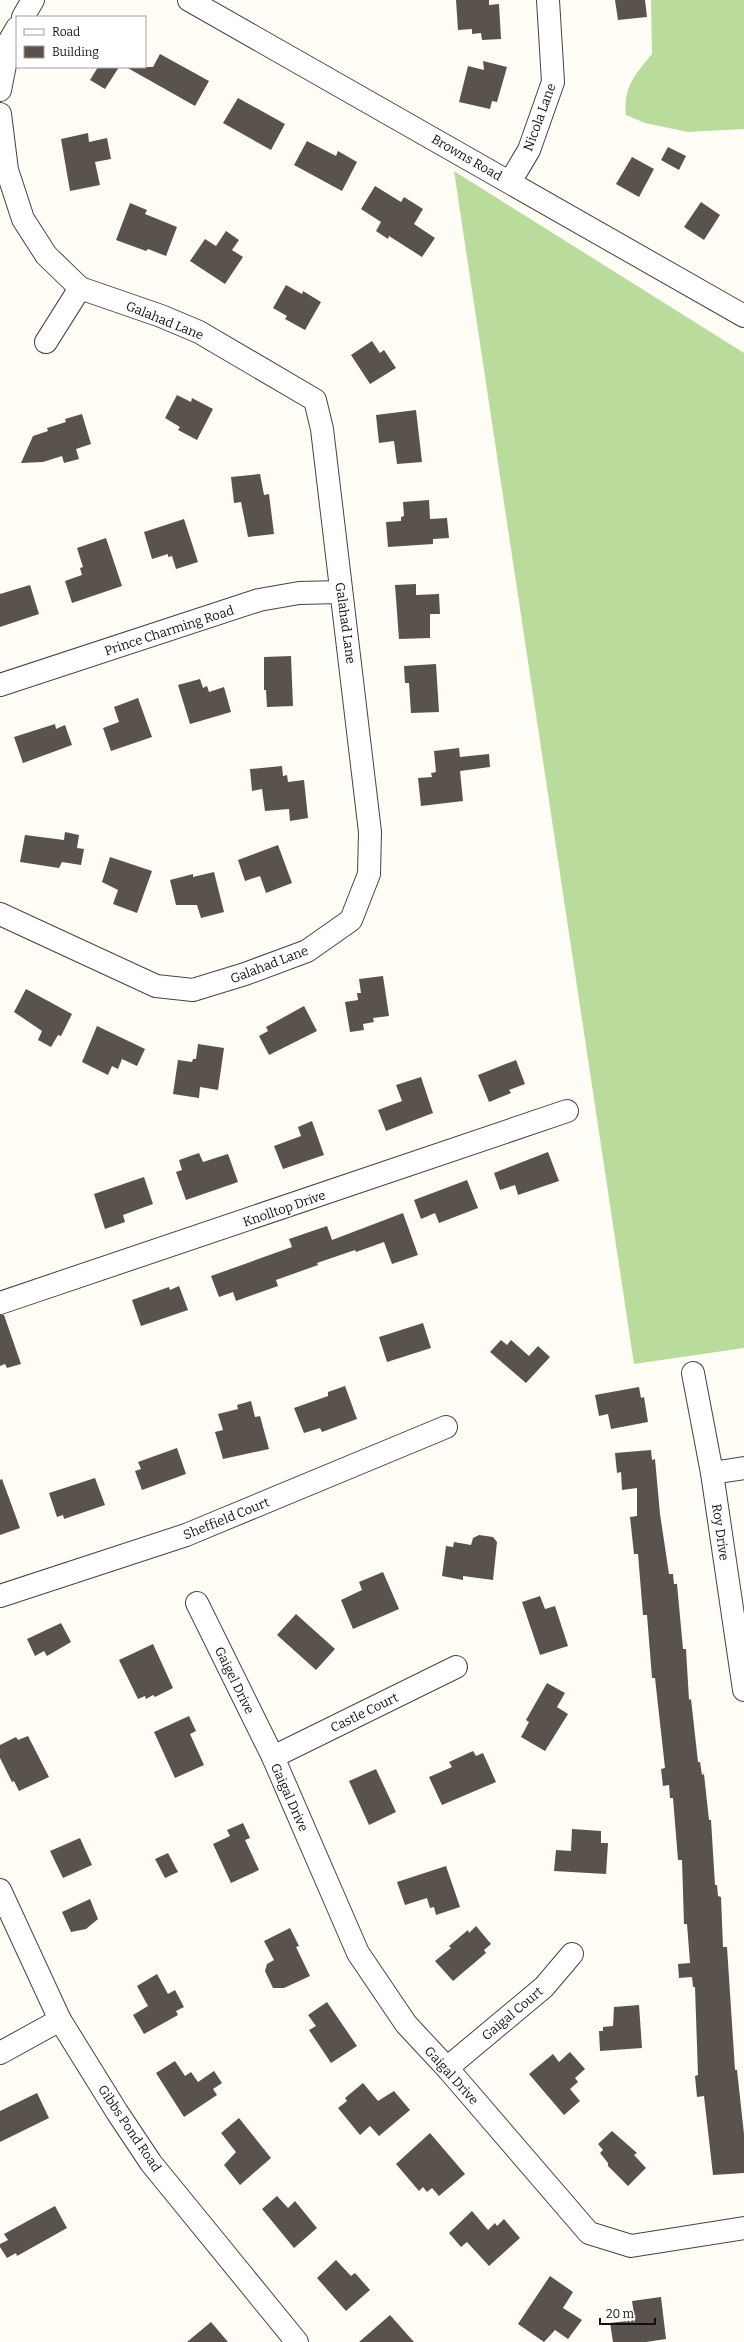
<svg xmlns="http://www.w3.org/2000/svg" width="744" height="2342" font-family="Bitter,serif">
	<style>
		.forest { fill: #b9dc9c }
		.building { fill: #5a524d }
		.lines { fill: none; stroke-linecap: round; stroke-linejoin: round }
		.minor-casing { stroke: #444; stroke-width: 24 }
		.minor { stroke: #fff; stroke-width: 22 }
		.labels { text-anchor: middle; stroke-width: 4; stroke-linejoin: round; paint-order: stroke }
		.street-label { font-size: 13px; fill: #111; stroke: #fff }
	</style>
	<rect width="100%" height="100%" fill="#fffdf5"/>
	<g class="forest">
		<path d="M651 0H744V129L688 132 645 123 626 115C623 87 635 75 652 54Z"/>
		<polygon points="454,171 744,353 744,1348 634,1364"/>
	</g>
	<g class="building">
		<polygon points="456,0 489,0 489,5 499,4 501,39 482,40 481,33 472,34 472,29 458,30"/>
		<polygon points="615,0 645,0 647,17 618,20"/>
		<polygon points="160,54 209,81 195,106 126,67 153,67"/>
		<polygon points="483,61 507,67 497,102 492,101 490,109 459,102 468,66 484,70"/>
		<polygon points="98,67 119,67 105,89 90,80"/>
		<polygon points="238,98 285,124 271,150 223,123"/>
		<polygon points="88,133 89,142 107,138 111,159 95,162 100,185 70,191 61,139"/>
		<polygon points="307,141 336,156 338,151 357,162 342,191 294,165"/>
		<polygon points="668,147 686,156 679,170 661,160"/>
		<polygon points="632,157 654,169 639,197 616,184"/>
		<polygon points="375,186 401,202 404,197 423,209 414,224 435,238 422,257 389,236 388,239 376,231 381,222 361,209"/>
		<polygon points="701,202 720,215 704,240 684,227"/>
		<polygon points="130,203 147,210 145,214 177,227 166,256 148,249 146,251 116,240"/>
		<polygon points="226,231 239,240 232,250 243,257 225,284 190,261 205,239 216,246"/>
		<polygon points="286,285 302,294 303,291 321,302 305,330 285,319 287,316 273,308"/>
		<polygon points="372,341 380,353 384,350 396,368 370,384 351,355"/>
		<polygon points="177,395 191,402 192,398 213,409 197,440 178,430 180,427 165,418"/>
		<polygon points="416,410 422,462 397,464 394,441 379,443 376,415"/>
		<polygon points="82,414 91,444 76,449 79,459 64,463 62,456 43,462 21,463 33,436 48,431 47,428 66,422 65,419"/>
		<polygon points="260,474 264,495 269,494 274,534 248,537 241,502 234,503 231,477"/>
		<polygon points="429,500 430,519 447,518 449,538 433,539 433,544 388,547 386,522 401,521 401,517 404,516 403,502"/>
		<polygon points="184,519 198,562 176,569 172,556 168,557 168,554 152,559 144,532"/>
		<polygon points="106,538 122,586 72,603 65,581 82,575 80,568 83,567 77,548"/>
		<polygon points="416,584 416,595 439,594 440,614 430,614 430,638 399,639 395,585"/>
		<polygon points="30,585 39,614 0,627 0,594"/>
		<polygon points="291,656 293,706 267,707 266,690 264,690 264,657"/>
		<polygon points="436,664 439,712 411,713 409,683 405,683 404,666"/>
		<polygon points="200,679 203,688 207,686 209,692 224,687 231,712 190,724 178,685"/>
		<polygon points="138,698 152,737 111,751 103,728 119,722 114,707"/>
		<polygon points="55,724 56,729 65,725 72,745 23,763 14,737"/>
		<polygon points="459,748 460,757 489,754 490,767 460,771 463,801 421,806 418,778 432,777 431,773 436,772 434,751"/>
		<polygon points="282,766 283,776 287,775 288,782 304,780 308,818 290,821 289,809 265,811 262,789 252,791 250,769"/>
		<polygon points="65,832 79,835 77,848 84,849 81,865 62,862 59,868 20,862 25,835 64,840"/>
		<polygon points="278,845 292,883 266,893 260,876 245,881 238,860"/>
		<polygon points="110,857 152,871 137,913 113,904 118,890 102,882"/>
		<polygon points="214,872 224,912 201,918 197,905 176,905 170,880 193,874 193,877"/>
		<polygon points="383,976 389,1016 373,1018 374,1022 363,1024 364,1030 350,1032 345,1002 358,1000 357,993 361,993 359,979"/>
		<polygon points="26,989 72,1014 61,1036 58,1035 51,1047 38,1040 42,1031 14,1012"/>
		<polygon points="304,1006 317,1031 269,1055 259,1036 268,1031 266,1027"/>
		<polygon points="97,1026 145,1049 137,1066 122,1059 118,1069 112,1066 108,1075 82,1062"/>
		<polygon points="198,1044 224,1048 218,1090 200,1087 199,1098 173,1094 178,1060 192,1062 193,1059 196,1059"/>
		<polygon points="516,1060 525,1084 509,1090 511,1093 489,1102 478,1075"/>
		<polygon points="421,1077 433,1113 386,1131 378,1110 402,1101 396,1085"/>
		<polygon points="312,1121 324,1155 283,1169 274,1146 301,1136 298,1127"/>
		<polygon points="548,1152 559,1181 518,1195 515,1185 500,1190 494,1173"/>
		<polygon points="199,1153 203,1162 228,1154 238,1182 186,1200 176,1172 182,1170 179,1160"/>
		<polygon points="144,1177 153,1204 123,1215 125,1222 105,1229 94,1194"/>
		<polygon points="467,1180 478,1208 439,1223 435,1213 421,1219 414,1200"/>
		<polygon points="403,1213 418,1255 392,1264 384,1242 356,1252 355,1250 317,1263 318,1265 276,1280 278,1286 236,1301 233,1292 219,1297 211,1276 292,1247 289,1239 327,1226 332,1240"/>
		<polygon points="179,1286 188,1310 141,1326 132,1300 169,1287 170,1290"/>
		<polygon points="0,1315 4,1315 21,1364 7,1368 5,1364 0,1366"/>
		<polygon points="423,1323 431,1348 387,1362 379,1337"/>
		<polygon points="501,1340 507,1345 511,1340 529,1356 538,1346 550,1357 526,1383 490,1352"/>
		<polygon points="345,1386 357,1419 322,1432 320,1428 304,1433 294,1408 328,1396 328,1392"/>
		<polygon points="639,1387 641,1398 644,1397 648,1422 611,1429 608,1414 599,1416 595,1395"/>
		<polygon points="251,1401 255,1417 260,1416 269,1449 223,1459 215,1432 223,1430 218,1414 238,1409 237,1405"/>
		<polygon points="177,1448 186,1474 142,1490 135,1471 141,1469 138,1462"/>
		<polygon points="651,1450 652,1460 655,1459 660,1514 669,1574 673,1574 674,1584 677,1584 683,1649 686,1649 689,1700 691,1699 698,1762 700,1762 702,1775 704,1774 709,1820 711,1820 715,1885 717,1885 718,1896 721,1897 723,1947 727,1947 735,2070 737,2070 744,2134 744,2173 713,2175 704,2096 697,2097 695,2076 698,2075 695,1987 693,1987 692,1977 679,1978 678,1964 690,1963 687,1924 684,1924 682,1860 678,1860 673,1798 670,1798 669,1785 663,1786 661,1769 665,1768 655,1678 652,1678 647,1615 643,1615 638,1554 634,1554 630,1517 637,1516 637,1488 622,1490 621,1472 617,1473 615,1453"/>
		<polygon points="95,1478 105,1505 64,1519 63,1515 57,1517 49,1493"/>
		<polygon points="2,1479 20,1528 0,1535 0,1480"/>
		<polygon points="479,1535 493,1537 497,1542 493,1580 463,1576 463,1580 442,1576 446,1546 453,1547 454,1542 471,1545 473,1538"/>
		<polygon points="383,1572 399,1609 353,1629 341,1600 362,1590 359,1582"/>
		<polygon points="540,1596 545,1609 555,1606 568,1646 540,1655 522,1602"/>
		<polygon points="296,1614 335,1649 316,1670 277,1635"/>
		<polygon points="61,1623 71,1642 47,1656 44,1651 35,1656 27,1639"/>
		<polygon points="153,1644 173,1688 155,1697 153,1695 146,1699 145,1696 138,1699 119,1660"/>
		<polygon points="547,1683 565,1693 557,1707 568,1714 545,1751 521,1737 529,1722 526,1720"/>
		<polygon points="189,1716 196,1731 190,1734 204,1765 175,1778 154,1732"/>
		<polygon points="28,1736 49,1777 19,1791 14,1781 12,1782 0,1758 0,1745 16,1737 18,1740"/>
		<polygon points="473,1751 476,1756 483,1753 496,1782 442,1805 429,1777 452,1767 449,1762"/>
		<polygon points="376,1769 396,1812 369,1825 349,1781"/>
		<polygon points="243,1823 250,1838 245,1840 259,1870 231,1883 213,1844 230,1836 227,1830"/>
		<polygon points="572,1829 601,1831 601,1843 608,1843 606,1874 554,1871 556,1850 571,1851"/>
		<polygon points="80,1838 92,1865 63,1878 50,1851"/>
		<polygon points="168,1853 178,1872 165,1878 155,1859"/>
		<polygon points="446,1866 460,1907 436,1915 434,1907 430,1908 427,1898 405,1905 397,1882"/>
		<polygon points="90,1899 98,1919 86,1929 71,1932 62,1912"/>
		<polygon points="476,1926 491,1944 484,1950 486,1953 453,1981 435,1961 451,1948 449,1946 468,1930 469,1933"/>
		<polygon points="290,1928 299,1946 296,1947 310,1976 284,1988 273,1988 265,1971 267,1964 274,1960 264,1941"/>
		<polygon points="157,1974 168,1994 175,1990 184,2007 176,2011 178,2015 144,2034 133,2015 148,2006 137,1986"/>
		<polygon points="327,2002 357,2046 331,2063 309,2030 316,2026 308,2015"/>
		<polygon points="639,2005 642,2048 600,2051 599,2031 603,2031 603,2027 613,2026 614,2007"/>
		<polygon points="570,2052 585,2069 575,2078 578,2082 570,2089 580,2101 564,2115 529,2074 553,2054 559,2062"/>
		<polygon points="175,2061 185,2076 191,2072 198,2082 214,2071 222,2083 213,2089 217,2095 184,2117 156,2073"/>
		<polygon points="363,2083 378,2101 394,2091 410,2110 379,2136 370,2126 360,2135 338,2108 347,2101 345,2098"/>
		<polygon points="37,2093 49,2118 0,2142 0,2111"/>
		<polygon points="239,2118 271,2158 240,2185 224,2165 236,2152 221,2133"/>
		<polygon points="612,2131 637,2153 634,2155 646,2168 628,2186 608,2166 608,2163 600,2153 603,2150 598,2144"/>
		<polygon points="430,2133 465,2174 439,2196 432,2188 427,2192 423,2187 419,2191 396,2164"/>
		<polygon points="277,2196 288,2208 295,2201 317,2228 294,2248 262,2209"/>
		<polygon points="55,2206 67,2228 17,2256 16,2253 7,2258 0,2247 0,2244 8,2240 4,2234"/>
		<polygon points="472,2211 488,2230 495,2223 497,2226 504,2219 520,2238 489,2266 467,2242 461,2247 449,2233"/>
		<polygon points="336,2260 351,2276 355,2273 370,2290 346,2311 317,2278"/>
		<polygon points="550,2276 573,2292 563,2308 582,2320 568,2339 555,2330 544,2342 518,2324"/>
		<polygon points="661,2297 666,2339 646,2342 613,2342 610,2323 635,2320 632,2301"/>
		<polygon points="390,2315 414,2342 359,2342"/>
		<polygon points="211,2322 228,2342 187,2342"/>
	</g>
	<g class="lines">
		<defs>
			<g id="minor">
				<polyline points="189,0 744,316"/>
				<polyline points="23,17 33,0"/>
				<polyline points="0,90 10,40 17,28"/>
				<polyline points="0,114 7,170 23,219 46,255 80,288 161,316 199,332 315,400 322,429 370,832 369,874 351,920 307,951 245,974 193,990 156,986 0,914"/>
				<polyline points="510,182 529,150 553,82 548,0"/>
				<polyline points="46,342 80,288"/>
				<polyline points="0,685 259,600 299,593 341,592"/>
				<polyline points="0,1303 567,1111"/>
				<polyline points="693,1373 712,1473 744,1690"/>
				<polyline points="712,1473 744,1468"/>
				<polyline points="0,1596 186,1535 446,1427"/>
				<polyline points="197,1603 273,1757 358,1953 406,2024 447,2068 589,2233 631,2246 744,2228"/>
				<polyline points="273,1757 456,1667"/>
				<polyline points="0,1890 60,2020 117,2112 151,2163 297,2342"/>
				<polyline points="0,2053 60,2020"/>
				<polyline points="447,2068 544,1987 572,1954"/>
			</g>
		</defs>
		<use href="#minor" class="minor-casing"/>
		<use href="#minor" class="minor"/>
	</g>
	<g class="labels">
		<g class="street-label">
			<text transform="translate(539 117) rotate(-70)" y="5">Nicola Lane</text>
			<text transform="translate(467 157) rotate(30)" y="5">Browns Road</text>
			<text transform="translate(165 320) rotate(22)" y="5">Galahad Lane</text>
			<text transform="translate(346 623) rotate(82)" y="5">Galahad Lane</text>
			<text transform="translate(169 630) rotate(-18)" y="5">Prince Charming Road</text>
			<text transform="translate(269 964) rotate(-21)" y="5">Galahad Lane</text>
			<text transform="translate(284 1208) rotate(-19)" y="5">Knolltop Drive</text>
			<text transform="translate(226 1518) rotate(-22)" y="5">Sheffield Court</text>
			<text transform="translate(721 1532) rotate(82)" y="5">Roy Drive</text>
			<text transform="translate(235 1680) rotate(64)" y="5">Gaigel Drive</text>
			<text transform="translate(364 1712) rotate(-26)" y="5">Castle Court</text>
			<text transform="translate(290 1797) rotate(66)" y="5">Gaigal Drive</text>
			<text transform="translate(512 2013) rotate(-40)" y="5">Gaigal Court</text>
			<text transform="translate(452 2075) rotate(48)" y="5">Gaigal Drive</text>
			<text transform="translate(130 2128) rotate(56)" y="5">Gibbs Pond Road</text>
		</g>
	</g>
	<rect x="16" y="16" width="130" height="52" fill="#ffffff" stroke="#a0a0a0"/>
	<rect x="24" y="29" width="20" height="6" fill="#ffffff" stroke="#a0a0a0"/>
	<text x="52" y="36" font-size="12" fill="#111111">Road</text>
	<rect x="24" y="46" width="20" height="12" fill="#5a524d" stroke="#a0a0a0"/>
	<text x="52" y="56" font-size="12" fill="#111111">Building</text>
	<path d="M600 2318v6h55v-6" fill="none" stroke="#111111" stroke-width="2"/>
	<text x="606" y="2318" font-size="12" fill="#111111" stroke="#ffffff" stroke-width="3" paint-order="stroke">20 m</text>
</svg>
